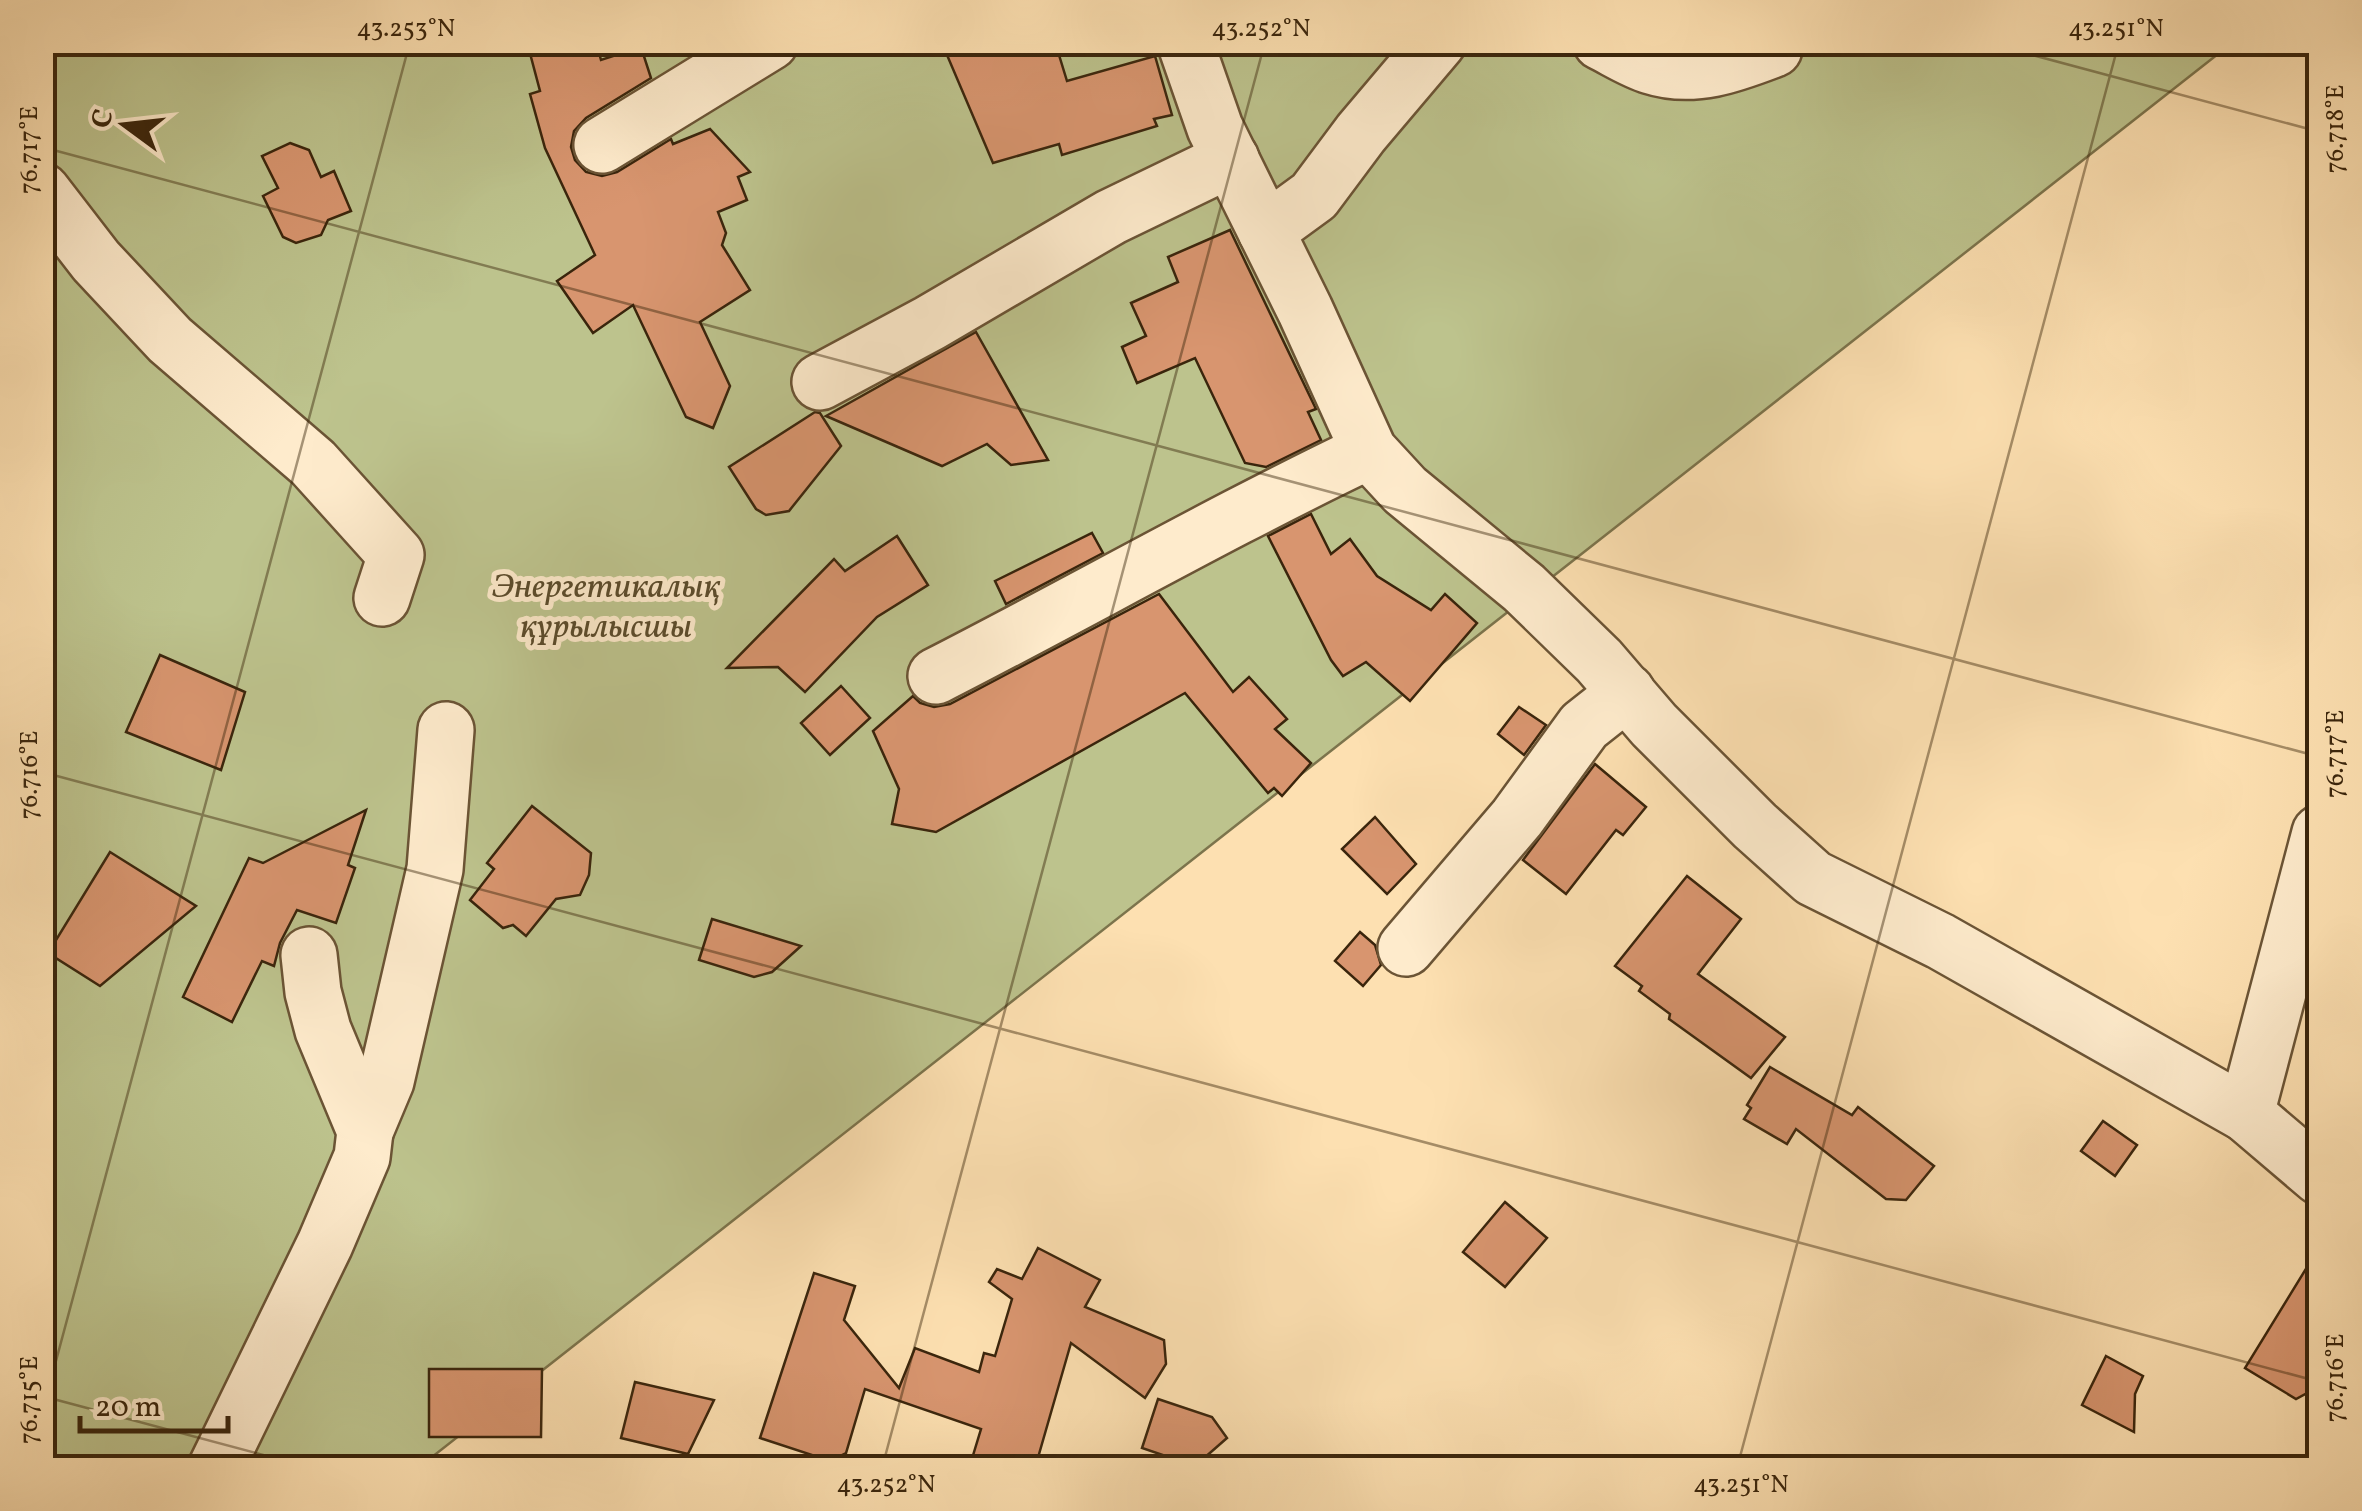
<svg xmlns="http://www.w3.org/2000/svg" width="2362" height="1511" font-family="Vollkorn,serif">
	<style>
		.green { fill: #bdc38d; stroke: #7c744c; stroke-width: 2.5 }
		.building { fill: #d8956f; stroke: #3a250c; stroke-width: 2.5 }
		.lines { fill: none; stroke-linecap: round; stroke-linejoin: round }
		.minor-casing { stroke: #6b5435; stroke-width: 60 }
		.minor { stroke: #feebcc; stroke-width: 55 }
		.ticks { fill: none; stroke: #3a250c; stroke-width: 2.5; stroke-opacity: 0.45 }
		.labels { text-anchor: middle; stroke-width: 10; stroke-linejoin: round; paint-order: stroke }
		.park-label { font-size: 35px; font-style: italic; fill: #5b4c2c; stroke: #feebcc }
		.neatline { fill: none; stroke: #3a250c; stroke-width: 4 }
		.ticks-label { font-size: 25px; text-anchor: middle; fill: #3a250c }
	</style>
	<rect width="100%" height="100%" fill="#fde0b1"/>
	<filter id="stains"><feTurbulence type="fractalNoise" baseFrequency=".002" numOctaves="4"/><feColorMatrix values="0 0 0 0 .2 0 0 0 0 .09 0 0 0 0 .02 0 0 0 .5 -.17"/></filter>
	<radialGradient id="worn" r=".72"><stop offset=".6" stop-color="#630" stop-opacity="0"/><stop offset="1" stop-color="#630" stop-opacity=".3"/></radialGradient>
	<polygon class="green" points="42,43 2232,43 418,1468 43,1468"/>
	<g class="building">
		<polygon points="527,42 596,42 601,60 641,47 651,78 586,118 574,131 571,147 575,160 586,172 602,176 617,172 671,139 673,144 710,129 750,172 738,177 747,200 718,212 726,233 722,245 750,290 700,322 730,386 713,428 686,417 633,305 593,333 557,281 595,255 545,148 530,94 540,91"/>
		<polygon points="977,42 1055,42 1067,81 1155,56 1172,115 1154,119 1157,126 1062,155 1059,144 993,163 947,55"/>
		<polygon points="290,143 309,150 321,177 334,171 351,211 328,220 321,235 296,243 283,237 263,196 278,188 262,156"/>
		<polygon points="1230,230 1316,409 1308,412 1321,440 1266,467 1245,463 1195,358 1137,383 1122,347 1146,336 1131,303 1178,282 1168,257"/>
		<polygon points="976,332 1048,460 1011,465 987,444 942,466 826,416"/>
		<polygon points="815,412 820,413 841,446 789,511 766,515 756,509 729,467"/>
		<polygon points="1311,514 1331,554 1350,539 1377,576 1431,610 1445,594 1477,623 1410,701 1366,662 1343,676 1331,660 1268,536"/>
		<polygon points="1092,533 1103,553 1006,604 995,581"/>
		<polygon points="897,536 928,585 877,617 805,692 778,667 727,668 834,559 845,571"/>
		<polygon points="1159,594 1233,692 1249,677 1287,719 1275,729 1311,763 1282,796 1274,788 1268,793 1185,693 936,832 892,824 899,789 873,731 913,696 920,703 934,707 950,704"/>
		<polygon points="160,655 245,692 221,770 126,732"/>
		<polygon points="841,686 870,718 830,755 801,723"/>
		<polygon points="1519,707 1546,725 1524,755 1498,734"/>
		<polygon points="1595,764 1646,807 1623,835 1616,830 1566,894 1523,860"/>
		<polygon points="532,806 591,853 589,875 580,895 556,899 526,936 513,925 503,928 470,900 494,869 487,863"/>
		<polygon points="366,810 348,865 355,868 336,923 297,910 280,943 274,966 262,961 232,1022 183,997 249,858 263,863"/>
		<polygon points="1375,817 1416,864 1387,894 1342,849"/>
		<polygon points="110,852 196,906 100,986 48,953"/>
		<polygon points="1687,876 1741,919 1698,974 1785,1037 1751,1078 1669,1019 1670,1014 1639,991 1642,986 1615,966"/>
		<polygon points="712,919 801,946 772,972 754,977 699,960"/>
		<polygon points="1360,932 1375,945 1381,965 1363,986 1335,961"/>
		<polygon points="1770,1067 1852,1115 1858,1107 1934,1166 1906,1200 1886,1199 1796,1129 1787,1144 1744,1119 1751,1108 1747,1105"/>
		<polygon points="2103,1121 2137,1145 2115,1176 2081,1151"/>
		<polygon points="1505,1202 1547,1238 1505,1287 1463,1252"/>
		<polygon points="2320,1246 2320,1386 2296,1399 2245,1368"/>
		<polygon points="1038,1248 1100,1280 1085,1307 1164,1340 1166,1364 1145,1398 1071,1343 1035,1468 995,1468 971,1462 981,1429 865,1389 846,1453 830,1461 760,1438 814,1273 855,1286 844,1320 899,1388 915,1348 979,1372 984,1353 995,1356 1012,1299 989,1282 997,1269 1022,1279"/>
		<polygon points="2106,1356 2143,1376 2135,1394 2134,1432 2082,1405"/>
		<polygon points="429,1369 542,1369 541,1437 429,1437"/>
		<polygon points="635,1382 714,1400 688,1454 621,1438"/>
		<polygon points="1158,1399 1212,1417 1227,1438 1195,1466 1142,1448"/>
	</g>
	<g class="lines">
		<defs>
			<g id="minor">
				<polyline points="1185,42 1215,128 1305,310 1369,451 1405,490 1524,588 1599,661 1654,725 1755,826 1813,878 1940,941 2246,1114 2320,1177"/>
				<path d="M1601 42C1617 50 1634 61 1651 66 1694 80 1735 64 1774 49"/>
				<polyline points="602,145 770,42"/>
				<polyline points="42,191 96,261 170,340 313,463 396,555 382,598"/>
				<polyline points="1266,231 1314,196 1361,133 1438,42"/>
				<polyline points="820,382 930,323 1111,217 1231,159"/>
				<path d="M936 676C1081 602 1222 521 1369 451"/>
				<polyline points="1406,948 1517,818 1584,726 1627,692"/>
				<polyline points="2246,1114 2320,833"/>
				<polyline points="365,1131 386,1081 435,869 446,730"/>
				<polyline points="216,1468 325,1244 362,1157 365,1131 323,1030 313,992 309,955"/>
			</g>
		</defs>
		<use href="#minor" class="minor-casing"/>
		<use href="#minor" class="minor"/>
	</g>
	<path class="ticks" d="M1984 42 2320 132M42 147 2320 757M42 772 2320 1382M42 1396 312 1468M42 1413 410 42M882 1468 1265 42M1737 1468 2119 42"/>
	<g class="labels">
		<g class="park-label">
			<text x="606" y="597">Энергетикалық<tspan x="606" dy="40">құрылысшы</tspan></text>
		</g>
	</g>
	<rect width="2362" height="1511" fill="none" stroke="#fde0b1" stroke-width="110"/>
	<g transform="translate(125 125) rotate(285)" stroke="#feebcc" stroke-width="8" paint-order="stroke">
	<path d="M0-8L18 38L0 25L-18 38Z" fill="#3a250c"/>
	<text y="-15" font-size="28" font-weight="bold" text-anchor="middle" fill="#3a250c">С</text>
	</g>
	<path d="M80 1416v15h148v-15" fill="none" stroke="#3a250c" stroke-width="5"/>
	<text x="95" y="1416" font-size="30" fill="#3a250c" stroke="#feebcc" stroke-width="8" paint-order="stroke">20 m</text>
	<rect x="55" y="55" width="2252" height="1401" class="neatline"/>
	<g class="ticks-label">
		<text x="406" y="36">43.253°N</text>
		<text x="1261" y="36">43.252°N</text>
		<text x="2116" y="36">43.251°N</text>
		<text transform="translate(2334 129) rotate(-90)" y="9">76.718°E</text>
		<text transform="translate(28 150) rotate(-90)" y="9">76.717°E</text>
		<text transform="translate(2334 754) rotate(-90)" y="9">76.717°E</text>
		<text transform="translate(28 775) rotate(-90)" y="9">76.716°E</text>
		<text transform="translate(2334 1378) rotate(-90)" y="9">76.716°E</text>
		<text transform="translate(28 1400) rotate(-90)" y="9">76.715°E</text>
		<text x="886" y="1492">43.252°N</text>
		<text x="1741" y="1492">43.251°N</text>
	</g>
	<rect width="100%" height="100%" filter="url(#stains)"/>
	<rect width="100%" height="100%" fill="url(#worn)"/>
</svg>
